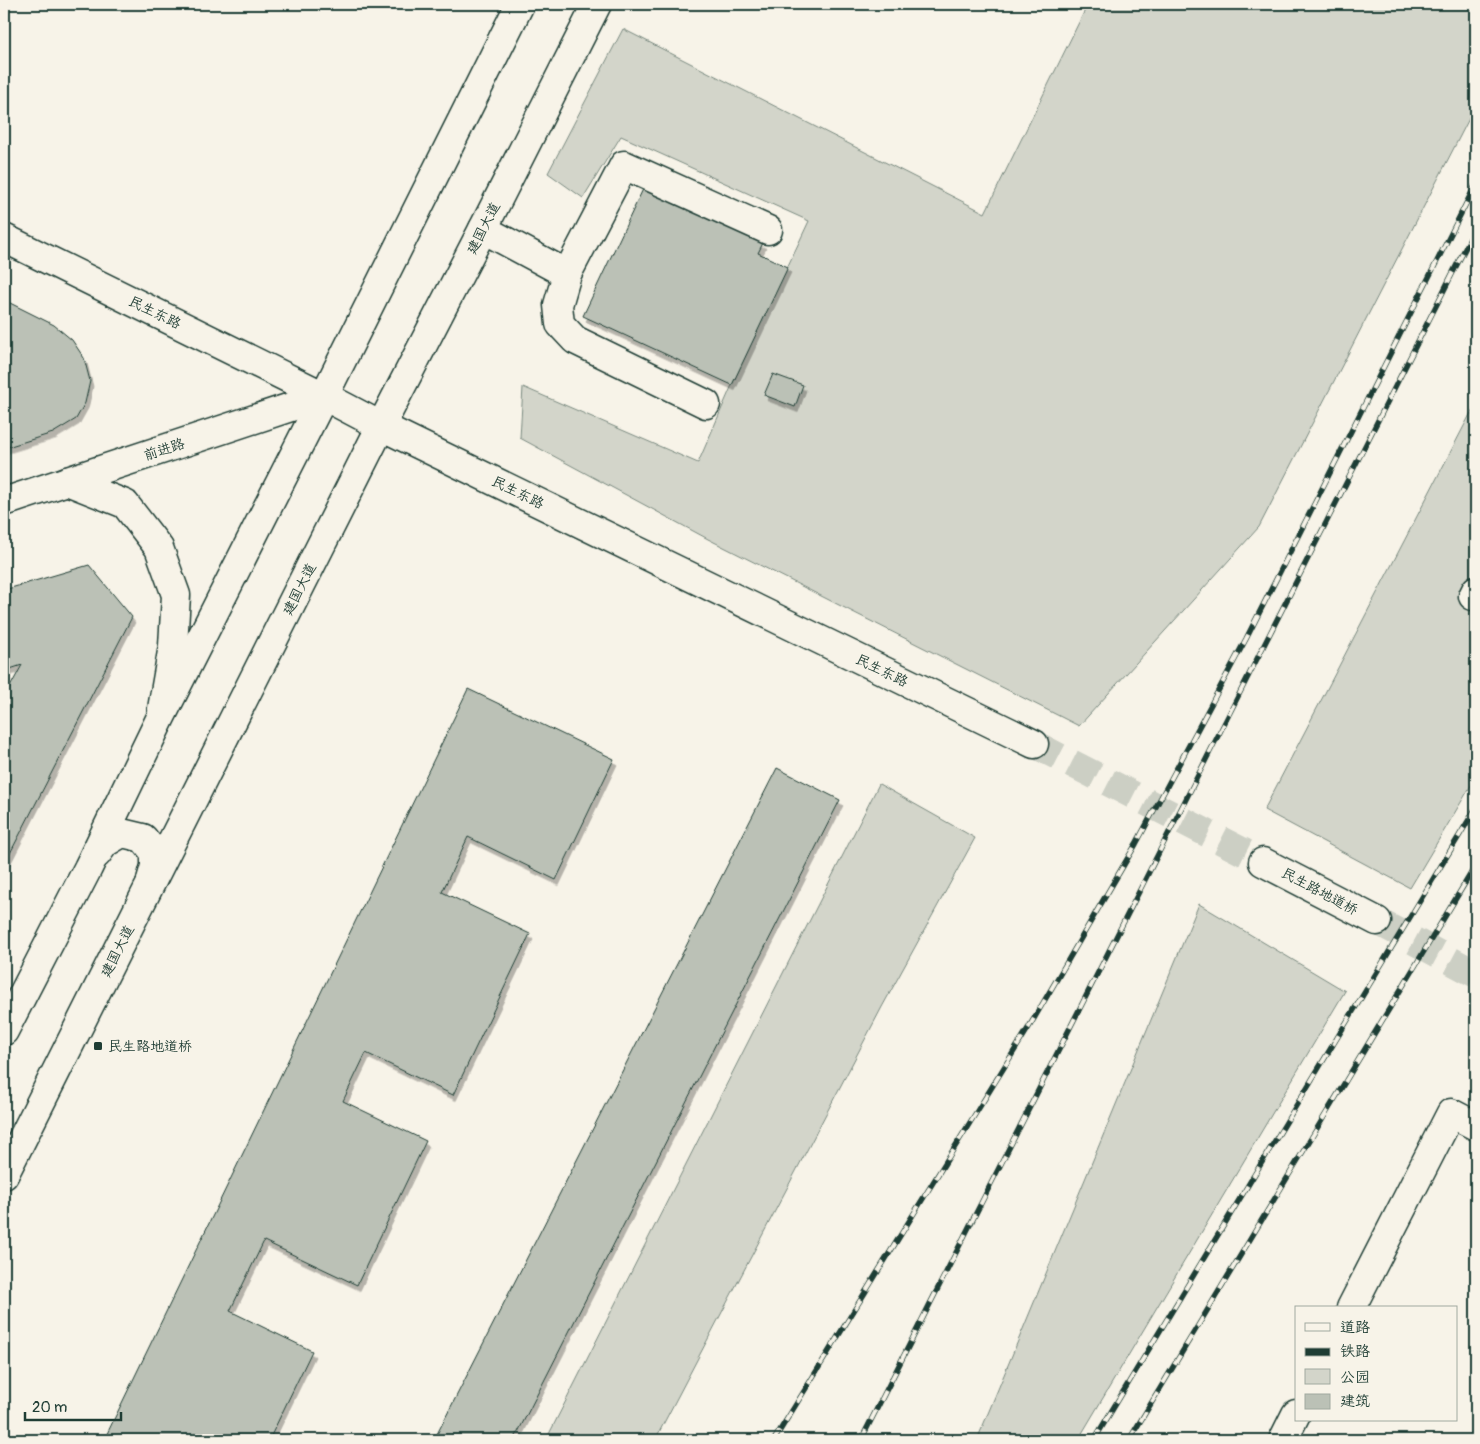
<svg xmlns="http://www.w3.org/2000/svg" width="1480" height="1444" font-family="Pangolin,'LXGW WenKai TC',sans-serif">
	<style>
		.green { fill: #d3d5ca; stroke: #79897f }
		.building { fill: #bbc1b6; stroke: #1f3d34; filter: url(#shadow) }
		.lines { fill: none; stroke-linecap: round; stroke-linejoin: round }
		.major-tunnel { stroke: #cccfc4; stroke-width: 28; stroke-dasharray: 28 14; stroke-linecap: butt }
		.minor-casing { stroke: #1f3d34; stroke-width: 31 }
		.major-casing { stroke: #1f3d34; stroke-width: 31 }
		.highway-casing { stroke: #1f3d34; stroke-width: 31 }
		.minor { stroke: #f7f3e8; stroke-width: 28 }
		.major { stroke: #f7f3e8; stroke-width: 28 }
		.highway { stroke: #f7f3e8; stroke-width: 28 }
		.rail-casing { stroke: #1f3d34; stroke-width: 5.5 }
		.rail { stroke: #f7f3e8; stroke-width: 4; stroke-dasharray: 11; stroke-linecap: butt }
		.poi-dot { fill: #1f3d34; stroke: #f7f3e8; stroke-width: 2 }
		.labels { text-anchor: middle; stroke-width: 5; stroke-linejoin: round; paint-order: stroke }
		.street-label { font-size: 14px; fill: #1f3d34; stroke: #f7f3e8 }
		.poi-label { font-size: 14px; fill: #1f3d34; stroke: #f7f3e8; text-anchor: start }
	</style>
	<defs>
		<filter id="shadow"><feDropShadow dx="3" dy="5.5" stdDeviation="0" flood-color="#0004"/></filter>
	</defs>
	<rect width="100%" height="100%" fill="#f7f3e8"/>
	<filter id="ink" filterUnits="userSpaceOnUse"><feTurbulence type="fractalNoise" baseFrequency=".02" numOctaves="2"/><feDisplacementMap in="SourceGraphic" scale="10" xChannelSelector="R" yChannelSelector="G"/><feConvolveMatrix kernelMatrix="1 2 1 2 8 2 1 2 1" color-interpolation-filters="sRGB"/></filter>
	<g filter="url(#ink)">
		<g class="green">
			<polygon points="1088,4 1476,4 1476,105 1259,527 1079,726 708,539 520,438 523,387 698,463 732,385 809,221 621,136 583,198 548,173 623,29 985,213"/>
			<polygon points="1476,403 1476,777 1410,888 1264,810"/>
			<polygon points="879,784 975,838 882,1007 655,1440 546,1440"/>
			<polygon points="1199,904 1345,991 1078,1440 977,1440"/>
		</g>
		<g class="building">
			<polygon points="644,187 763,243 758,253 788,267 732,385 583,316"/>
			<polygon points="4,300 54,325 72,340 84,358 90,381 85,403 76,419 53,433 4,448"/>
			<polygon points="773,374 803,385 795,407 764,395"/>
			<polygon points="89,565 132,617 4,865 4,698 22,665 4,671 4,590"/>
			<polygon points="468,689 614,759 556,880 468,837 442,892 530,934 453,1095 366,1053 343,1101 426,1141 357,1285 264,1241 230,1311 312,1351 269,1440 104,1440"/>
			<polygon points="777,768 840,800 514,1440 434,1440"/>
		</g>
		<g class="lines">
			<g class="major-tunnel">
				<polyline points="1034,744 1263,862"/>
				<polyline points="1377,921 1476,974"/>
			</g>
			<defs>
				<g id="minor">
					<polyline points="483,229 567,274"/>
					<polyline points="706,404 575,340 560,324 558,305 567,274 624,165 768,230"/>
					<polyline points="1473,596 1476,590"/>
					<polyline points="1351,1308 1451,1113 1476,1126"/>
					<polyline points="1283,1440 1296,1414"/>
				</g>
				<g id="major">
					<polyline points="4,238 324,396 381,426 1034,744"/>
					<polyline points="67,481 125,504 159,548 176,595 173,646 162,709"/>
					<polyline points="4,502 324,396"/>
					<polyline points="1263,862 1377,921"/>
				</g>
				<g id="highway">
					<polyline points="97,854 105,843 122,833 143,838 155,853 155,866 151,880"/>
					<polyline points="4,1031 88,868 161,717 324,396 520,4"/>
					<polyline points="4,1175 381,426 483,229 597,4"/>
				</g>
			</defs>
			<use href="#minor" class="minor-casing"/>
			<use href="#major" class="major-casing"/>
			<use href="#highway" class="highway-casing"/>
			<use href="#minor" class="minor"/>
			<use href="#major" class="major"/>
			<use href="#highway" class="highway"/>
			<defs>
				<g id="rail">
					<polyline points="774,1440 1029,1027 1136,844 1246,639 1476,184"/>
					<polyline points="861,1440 1476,227"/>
					<polyline points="1094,1440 1476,808"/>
					<polyline points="1129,1440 1476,865"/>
				</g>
			</defs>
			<use href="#rail" class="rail-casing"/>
			<use href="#rail" class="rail"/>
		</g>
	</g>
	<rect class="poi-dot" x="93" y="1041" width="10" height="10" rx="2.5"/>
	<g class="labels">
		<g class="street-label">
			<text transform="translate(483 228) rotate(-63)" y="5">建国大道</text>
			<text transform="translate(155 312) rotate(26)" y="5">民生东路</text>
			<text transform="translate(164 449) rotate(-18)" y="5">前进路</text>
			<text transform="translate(518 492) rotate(26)" y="5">民生东路</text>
			<text transform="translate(299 589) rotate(-63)" y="5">建国大道</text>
			<text transform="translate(882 670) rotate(26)" y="5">民生东路</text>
			<text transform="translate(1320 891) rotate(28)" y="5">民生路地道桥</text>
			<text transform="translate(117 951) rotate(-63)" y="5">建国大道</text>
		</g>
		<g class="poi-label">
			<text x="108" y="1051">民生路地道桥</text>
		</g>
	</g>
	<rect width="1480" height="1444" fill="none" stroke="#f7f3e8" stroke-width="20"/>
	<rect x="10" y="10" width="1460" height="1424" fill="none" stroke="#1f3d34" stroke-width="2" filter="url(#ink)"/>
	<rect x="1295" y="1306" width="162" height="115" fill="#f7f3e8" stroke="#a1aaa0"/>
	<rect x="1305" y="1323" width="25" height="8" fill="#f7f3e8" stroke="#a1aaa0"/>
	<text x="1340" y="1332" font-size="15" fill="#1f3d34">道路</text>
	<rect x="1305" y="1348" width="25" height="8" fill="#1f3d34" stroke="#a1aaa0"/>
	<text x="1340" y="1356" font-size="15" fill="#1f3d34">铁路</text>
	<rect x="1305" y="1369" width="25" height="15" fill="#d3d5ca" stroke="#a1aaa0"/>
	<text x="1340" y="1382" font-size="15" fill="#1f3d34">公园</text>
	<rect x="1305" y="1394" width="25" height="15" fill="#bbc1b6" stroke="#a1aaa0"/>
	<text x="1340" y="1406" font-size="15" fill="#1f3d34">建筑</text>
	<path d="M25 1412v8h96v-8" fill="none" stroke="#1f3d34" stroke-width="2.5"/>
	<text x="32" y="1412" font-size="15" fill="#1f3d34" stroke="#f7f3e8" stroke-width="4" paint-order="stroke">20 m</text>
</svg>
